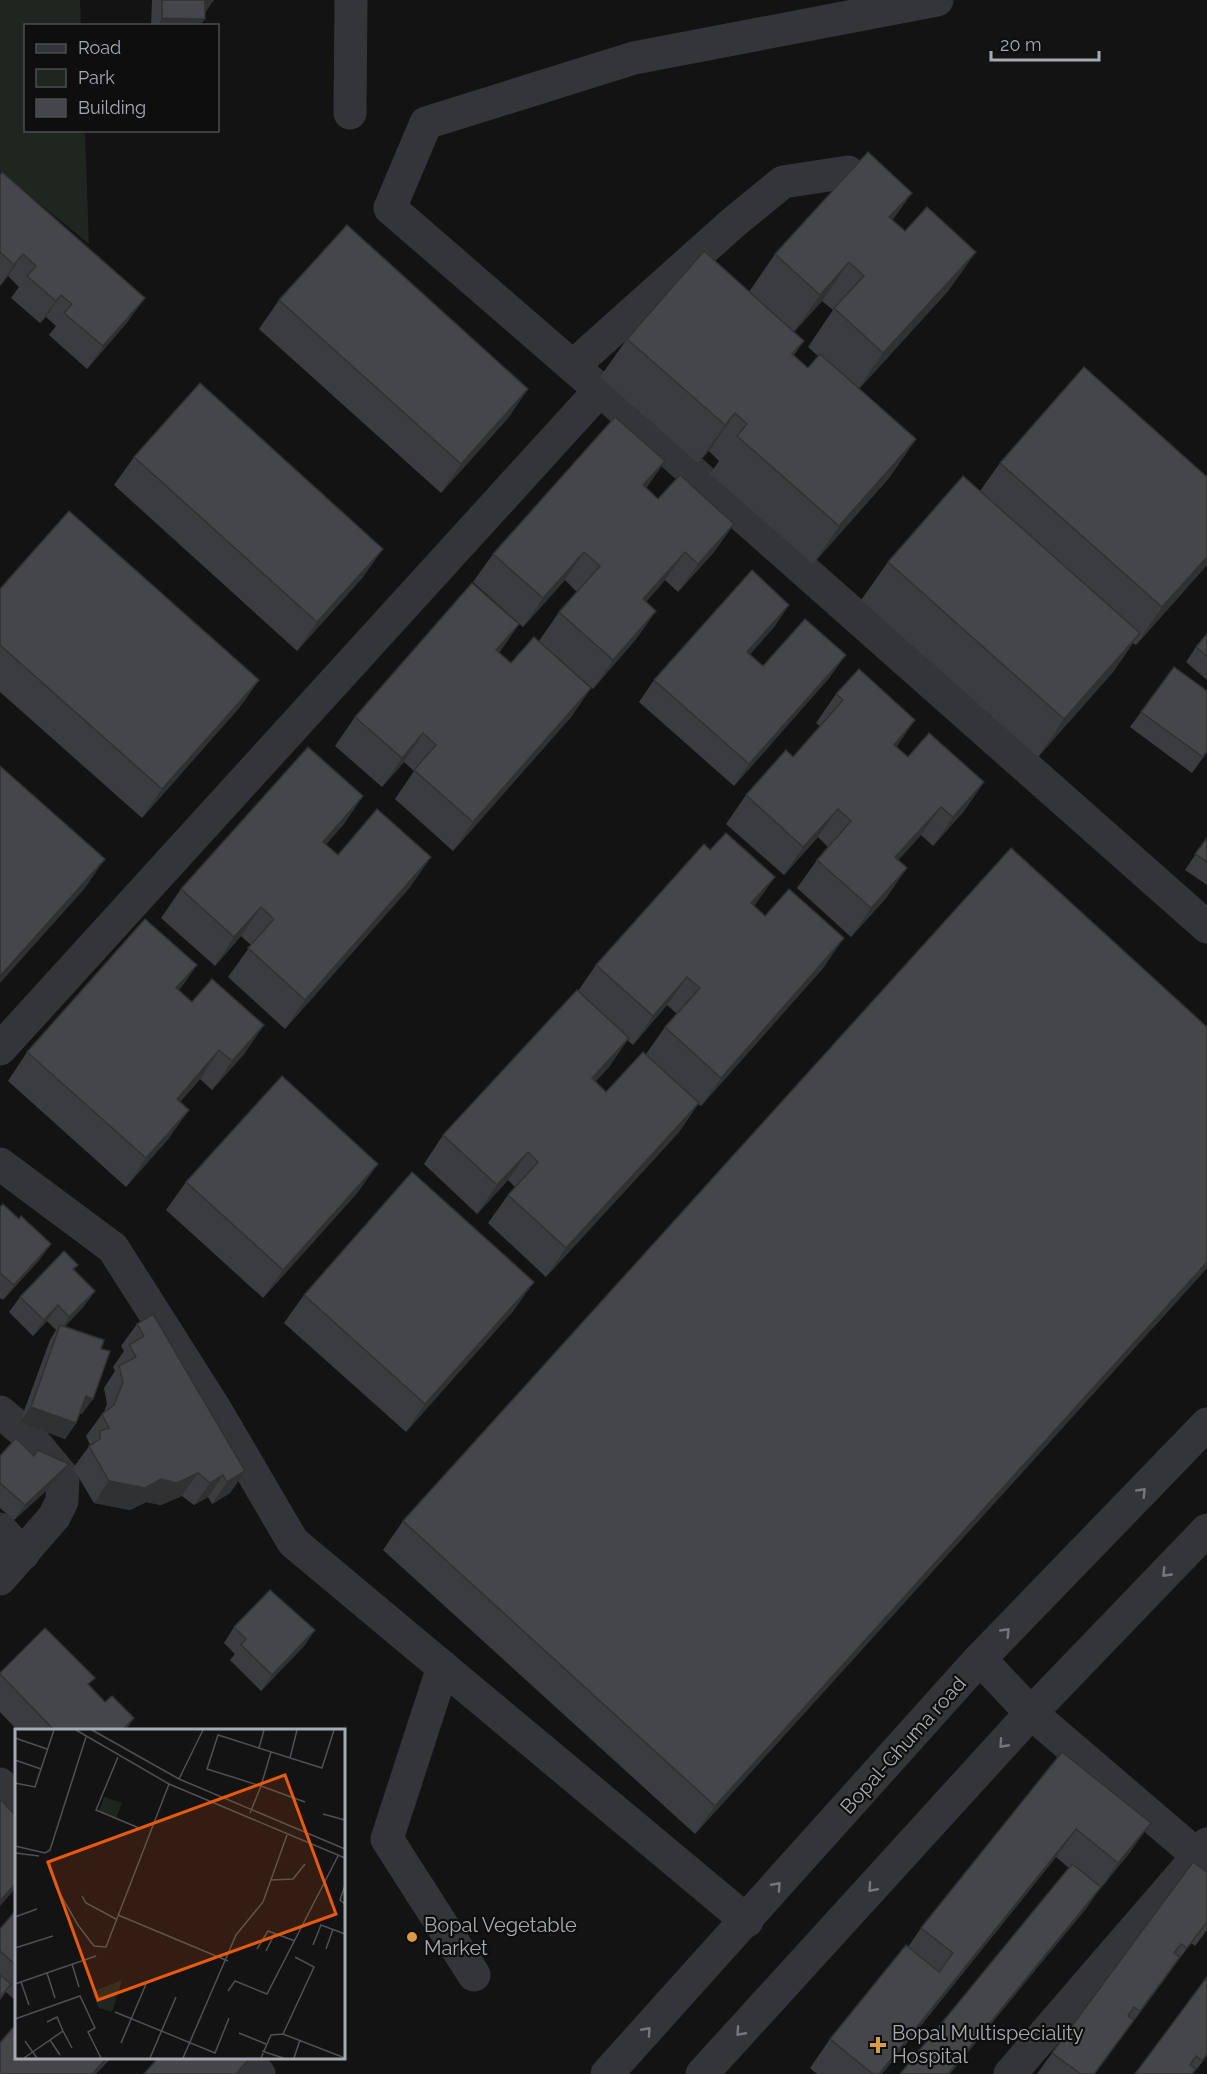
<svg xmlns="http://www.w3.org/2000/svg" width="1207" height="2074" font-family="Raleway,sans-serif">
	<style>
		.green { fill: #1f2620 }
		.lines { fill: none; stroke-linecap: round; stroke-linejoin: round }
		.minor { stroke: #343538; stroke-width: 33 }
		.wall { fill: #3b3c3f; fill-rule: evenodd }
		.shaded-wall { fill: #303133 }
		.building { fill: #454649; stroke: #303133; stroke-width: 1.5 }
		.oneway { stroke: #73767b }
		.poi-dot { fill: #d99b45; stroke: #0e0e0f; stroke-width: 2 }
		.labels { text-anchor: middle; stroke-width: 4.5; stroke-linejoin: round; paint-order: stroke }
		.street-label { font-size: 20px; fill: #a6abb2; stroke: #0e0e0f }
		.poi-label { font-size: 20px; fill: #a6abb2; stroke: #0e0e0f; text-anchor: start }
		.inset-road { fill: none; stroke: #4e5053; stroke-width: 1.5 }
		.view { fill: #e8590c; fill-opacity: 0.15; stroke: #e8590c; stroke-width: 3 }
		.inset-edge { fill: none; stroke: #a6abb2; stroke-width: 3 }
	</style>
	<rect width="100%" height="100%" fill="#131314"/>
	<polygon class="green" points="0,0 80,0 81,25 26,26 26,130 85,131 89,244 0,171"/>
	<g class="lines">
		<g class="minor">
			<polyline points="937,0 634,58 426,123 390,208 600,390 1207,927"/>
			<polyline points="350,113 351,0"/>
			<polyline points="573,366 734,222 783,182 848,172"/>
			<polyline points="0,1049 600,390"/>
			<polyline points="0,1164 113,1248 214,1407 293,1542 747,1921"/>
			<polyline points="0,1412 29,1436 63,1477 62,1501 54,1517 0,1579"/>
			<polyline points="0,1529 23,1554"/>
			<polyline points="980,1659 1031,1713 1198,1856 1207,1844"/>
			<polyline points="443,1667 387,1839 474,1975"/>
			<polyline points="0,1784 16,1802"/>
			<polyline points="242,2058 259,2074"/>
			<polyline points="607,2074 975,1664 1207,1424"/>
			<polyline points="702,2074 1031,1713 1207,1530"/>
			<polyline points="1010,2074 1198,1856 1207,1863"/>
		</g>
	</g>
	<g class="wall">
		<polygon points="152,0 213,0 205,13 200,26 151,26"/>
		<polygon points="0,175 129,320 87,369 49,335 56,326 46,317 40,323 11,298 19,287 8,276 0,286"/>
		<path d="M892 220 949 290 859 389 916 439 889 478 813 564 710 474 719 461 709 451 698 463 600 377 627 339 749 292 775 254ZM822 301 833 310 808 347 818 356 808 368 794 355 804 341 794 332Z"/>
		<polygon points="279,300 509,417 441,493 259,329"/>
		<polygon points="134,457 363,577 297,651 114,485"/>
		<polygon points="665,461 646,488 658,499 734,524 714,552 678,592 665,580 646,602 656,611 636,639 593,689 539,641 559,612 577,592 565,580 523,627 473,582 493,554"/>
		<polygon points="1000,463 1207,477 1207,565 1136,645 1133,643 1113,672 1038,757 861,600 888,562 980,491"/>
		<polygon points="0,589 259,680 239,708 142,818 0,692"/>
		<polygon points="789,605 774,627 749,655 763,666 830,677 734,786 639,702 654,680"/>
		<polygon points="519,624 499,653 511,663 591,688 571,717 453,851 395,799 414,771 404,762 382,787 335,746 355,717"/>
		<polygon points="1207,634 1207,680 1186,662 1196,647"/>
		<polygon points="1174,667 1207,752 1192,773 1130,727"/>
		<polygon points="836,694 915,720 896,747 908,757 984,782 964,811 933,846 921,835 898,860 887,897 851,937 797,888 817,860 828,847 818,837 784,875 726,824 746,795 793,757 820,726 816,723"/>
		<polygon points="363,796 343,825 326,844 338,855 411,886 285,1029 228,977 251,945 241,936 215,966 161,918 181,889"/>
		<polygon points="1207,837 1207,885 1185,870"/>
		<path d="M754 906 824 967 701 1106 698 1104 679 1132 546 1277 488 1223 508 1195 515 1187 508 1180 477 1214 424 1164 443 1135 578 991 596 965ZM667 1005 677 1014 665 1027 646 1054 606 1092 595 1082 609 1067 627 1040 633 1045Z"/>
		<polygon points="197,965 179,990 245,1053 212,1090 200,1079 180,1102 169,1138 126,1187 8,1081 27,1052"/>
		<polygon points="1207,1027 1207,1268 695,1834 383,1550 403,1521"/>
		<polygon points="186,1182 358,1192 263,1298 166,1210"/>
		<polygon points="0,1207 19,1219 51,1244 40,1259 3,1300 0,1298"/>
		<polygon points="78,1265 74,1270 95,1291 84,1306 65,1326 101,1349 82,1414 80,1413 76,1423 65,1439 20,1422 50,1340 56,1330 47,1321 33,1336 9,1312 20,1297"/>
		<polygon points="304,1295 514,1310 406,1432 284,1323"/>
		<polygon points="137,1324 245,1471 230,1493 212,1504 208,1497 194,1505 182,1496 161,1505 146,1502 130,1510 94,1503 73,1468 90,1445 86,1436 102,1414 104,1412 107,1404 104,1388 115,1371 113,1367 124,1351 121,1346"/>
		<polygon points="0,1456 34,1456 69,1464 58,1480 14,1520 0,1508"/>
		<polygon points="234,1627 315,1630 304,1646 261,1691 230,1660 235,1654 224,1643"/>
		<polygon points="0,1673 90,1686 105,1702 134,1718 125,1731 18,1731 0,1712"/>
		<polygon points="1062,1752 1131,1851 1098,1891 1085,1910 1069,1868 1056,1857 882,2074 817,2074 810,2068 830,2039 908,1947 921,1928"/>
		<polygon points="1207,1872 1207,1930 1195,1946 1191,1943 1095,2074 1037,2074 1052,2053"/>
		<polygon points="16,1910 16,2001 6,1992 0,2000 0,1929"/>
		<polygon points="1207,1977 1207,2056 1193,2074 1135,2074"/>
		<polygon points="16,2058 111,2058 96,2074"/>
	</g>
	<g class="shaded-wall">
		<polygon points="205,1 213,1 203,16"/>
		<polygon points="162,18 205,19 200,26 157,26"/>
		<polygon points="912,193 885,231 889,217"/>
		<polygon points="976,252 949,290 856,392 883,353"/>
		<polygon points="23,254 8,276 0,286 14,265"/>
		<polygon points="849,262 822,301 793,333 820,295"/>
		<polygon points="61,295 46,317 40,323 56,301"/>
		<polygon points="145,298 129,320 87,369 103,346"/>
		<polygon points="528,389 509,417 441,493 461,464"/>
		<polygon points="735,413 709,451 698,463 725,425"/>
		<polygon points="916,439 889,478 813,564 839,526"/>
		<polygon points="665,461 645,490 643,485"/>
		<polygon points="734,524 714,552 678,592 698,564"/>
		<polygon points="383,549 363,577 297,651 317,622"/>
		<polygon points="584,552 565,580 523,627 543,598"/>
		<polygon points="685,552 665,580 623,628 643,599"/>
		<polygon points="1207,557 1207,565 1136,645 1162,607"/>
		<polygon points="789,605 774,627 732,675 747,652"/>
		<polygon points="656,611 636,639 593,689 613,660"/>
		<polygon points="519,624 499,653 496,650"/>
		<polygon points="1140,633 1113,672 1038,757 1064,719"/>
		<polygon points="846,655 830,677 734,786 749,764"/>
		<polygon points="259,680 239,708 142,818 162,789"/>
		<polygon points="591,688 571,717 453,851 473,822"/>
		<polygon points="915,720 895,749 894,745"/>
		<polygon points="423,733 404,762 382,787 402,758"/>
		<polygon points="984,782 964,811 933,846 953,817"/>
		<polygon points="363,796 343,825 304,870 323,842"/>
		<polygon points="941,807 921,835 875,886 895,857"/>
		<polygon points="838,809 818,837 784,875 803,847"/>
		<polygon points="431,857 411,886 285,1029 305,1000"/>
		<polygon points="105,859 85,888 0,983 0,977"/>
		<polygon points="907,868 887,897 851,937 871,908"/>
		<polygon points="775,877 755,905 731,931 751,903"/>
		<polygon points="261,907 241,936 215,966 234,937"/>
		<polygon points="844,938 824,967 701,1106 721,1078"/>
		<polygon points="197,965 177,993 176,988"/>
		<polygon points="687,977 667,1005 633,1045 653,1016"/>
		<polygon points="264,1025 245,1053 212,1090 232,1061"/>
		<polygon points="629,1038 609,1067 572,1107 592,1078"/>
		<polygon points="219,1050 200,1079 157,1128 177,1099"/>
		<polygon points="699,1103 679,1132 546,1277 566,1248"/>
		<polygon points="189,1110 169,1138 126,1187 146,1158"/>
		<polygon points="528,1152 508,1180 477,1214 497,1185"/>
		<polygon points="378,1164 358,1192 263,1298 283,1270"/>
		<polygon points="51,1244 40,1259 3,1300 14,1285"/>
		<polygon points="1207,1262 1207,1268 695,1834 715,1806"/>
		<polygon points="534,1282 514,1310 406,1432 425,1404"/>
		<polygon points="95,1291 84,1306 59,1333 69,1317"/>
		<polygon points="58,1305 47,1321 33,1336 44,1320"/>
		<polygon points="86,1396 93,1399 82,1414 75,1412"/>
		<polygon points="31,1407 76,1423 65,1439 20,1422"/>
		<polygon points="69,1464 58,1480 14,1520 25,1505"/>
		<polygon points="245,1471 230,1493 212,1504 227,1482"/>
		<polygon points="198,1473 182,1496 161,1505 146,1502 130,1510 94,1503 109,1481 161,1479"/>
		<polygon points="223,1475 208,1497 194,1505 210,1483"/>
		<polygon points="315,1630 304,1646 261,1691 272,1675"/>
		<polygon points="134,1718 125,1731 121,1731"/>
		<polygon points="1151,1823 1131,1851 1099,1891 1118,1863"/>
		<polygon points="1076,1829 1056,1857 882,2074 879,2074"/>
		<polygon points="16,1883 16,1888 0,1906 0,1901"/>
		<polygon points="1101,1887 1085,1910 950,2074 948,2074"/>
		<polygon points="1180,1957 1165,1979 1124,2034 1140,2011"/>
		<polygon points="107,2058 108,2058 96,2074 92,2074"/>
		<polygon points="109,2058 111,2058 100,2070"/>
	</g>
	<g class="building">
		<polygon points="162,0 213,0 213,1 205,1 205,19 162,18"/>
		<polygon points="868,152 912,193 889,217 905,231 927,207 976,252 883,353 834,308 864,276 849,262 820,295 775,254"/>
		<polygon points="2,172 145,298 103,346 64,313 72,304 61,295 56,301 27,276 36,266 23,254 14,265 0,252 0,175"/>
		<polygon points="347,225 528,389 461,464 279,300"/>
		<polygon points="704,251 804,341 792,354 808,368 820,354 916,439 839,526 737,436 747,424 735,413 725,425 627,339"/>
		<polygon points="1084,367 1207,477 1207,557 1162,607 1000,463"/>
		<polygon points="200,383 383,549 317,622 134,457"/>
		<polygon points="615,417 665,461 643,485 658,499 680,475 734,524 698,564 685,552 643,599 656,611 613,660 559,612 600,566 584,552 543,598 493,554"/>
		<polygon points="963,476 1140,633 1064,719 888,562"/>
		<polygon points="69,511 259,680 162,789 0,645 0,589"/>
		<polygon points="752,570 789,605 747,652 763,666 805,619 846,655 749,764 654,680"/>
		<polygon points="472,583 519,624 496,650 511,663 534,637 591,688 473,822 414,770 436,745 423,733 402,758 355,717"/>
		<polygon points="1207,634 1207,656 1196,647"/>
		<polygon points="1174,667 1207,691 1207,751 1203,757 1141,712"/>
		<polygon points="859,669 915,720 894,745 908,757 929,733 984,782 953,817 941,807 895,857 907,868 871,908 817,860 851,821 838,809 803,847 746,795 786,750 793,757 843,700 836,694"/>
		<polygon points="308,747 363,796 323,842 338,855 377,809 431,857 305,1000 248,948 274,919 261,907 234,937 181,889"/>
		<polygon points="0,766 105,859 0,976"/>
		<polygon points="726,833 775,877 751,903 765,916 789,889 844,938 721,1078 665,1027 700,988 687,977 653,1016 596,965 704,844 710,850"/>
		<polygon points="1207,838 1207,862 1195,854"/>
		<polygon points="1011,848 1207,1027 1207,1262 715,1806 403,1521"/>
		<polygon points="145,919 197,965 176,988 192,1002 212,979 264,1025 232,1061 219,1050 177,1099 189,1110 146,1158 27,1052"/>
		<polygon points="577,990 629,1038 592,1078 606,1092 643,1052 699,1103 566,1248 508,1195 538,1162 528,1152 497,1185 443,1135"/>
		<polygon points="282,1076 378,1164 283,1270 186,1182"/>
		<polygon points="412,1172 534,1282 425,1404 304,1295"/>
		<polygon points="3,1204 19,1219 21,1216 51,1244 14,1285 0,1273 0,1207"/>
		<polygon points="64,1251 78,1265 73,1269 95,1291 69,1317 58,1305 44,1320 20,1297"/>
		<polygon points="153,1314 245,1471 227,1482 223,1475 210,1483 198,1473 177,1483 161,1479 145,1488 109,1481 89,1446 100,1439 100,1431 109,1428 102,1414 114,1405 123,1382 119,1366 136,1357 129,1345 144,1336 137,1324"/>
		<polygon points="60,1325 104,1340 101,1349 110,1351 93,1399 86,1396 76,1423 31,1407"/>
		<polygon points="16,1438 34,1456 38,1450 69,1464 25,1505 0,1483 0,1456"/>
		<polygon points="270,1590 315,1630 272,1675 241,1645 246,1639 234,1627"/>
		<polygon points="45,1628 95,1678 88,1684 105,1702 112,1696 134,1718 121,1731 55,1731 0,1674 0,1673"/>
		<polygon points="1062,1752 1151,1823 1118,1863 1076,1829 879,2074 873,2074 830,2039 906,1945 939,1972 953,1953 921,1928"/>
		<polygon points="0,1799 16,1816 16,1883 0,1901"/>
		<polygon points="1193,1862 1207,1872 1207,1922 1187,1948 1181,1944 1174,1953 1180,1957 1140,2011 1134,2007 1128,2016 1134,2020 1094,2074 1081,2074 1052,2053"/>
		<polygon points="1072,1864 1101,1887 948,2074 900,2074"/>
		<polygon points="16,1910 16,1965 0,1951 0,1929"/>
		<polygon points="0,1975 11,1984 0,1998"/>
		<polygon points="1207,1977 1207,2054 1202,2061 1196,2056 1190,2065 1196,2069 1192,2074 1135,2074"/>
		<polygon points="16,2024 16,2058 107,2058 92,2074 0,2074 0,2043"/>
		<polygon points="158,2058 247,2058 249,2059 236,2074 144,2074"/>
	</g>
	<defs><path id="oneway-chevron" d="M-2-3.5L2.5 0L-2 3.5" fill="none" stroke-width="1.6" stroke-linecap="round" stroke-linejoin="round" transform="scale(1.5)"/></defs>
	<g class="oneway">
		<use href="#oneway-chevron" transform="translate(1142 1492) rotate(-46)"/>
		<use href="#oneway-chevron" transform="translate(1166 1573) rotate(134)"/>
		<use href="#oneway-chevron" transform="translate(1006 1632) rotate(-46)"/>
		<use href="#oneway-chevron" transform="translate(1003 1744) rotate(132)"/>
		<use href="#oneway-chevron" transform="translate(777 1886) rotate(-48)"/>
		<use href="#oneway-chevron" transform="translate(872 1888) rotate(132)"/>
		<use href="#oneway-chevron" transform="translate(647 2031) rotate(-48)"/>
		<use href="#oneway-chevron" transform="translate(740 2032) rotate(132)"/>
	</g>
	<g class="poi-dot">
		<circle cx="412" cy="1937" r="6"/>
		<path d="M875 2036h6v6h6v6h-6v6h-6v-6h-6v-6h6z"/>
	</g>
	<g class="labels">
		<g class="street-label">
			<text transform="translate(903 1745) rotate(-48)" y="7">Bopal-Ghuma road</text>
		</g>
		<g class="poi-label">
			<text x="424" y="1932">Bopal Vegetable<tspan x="424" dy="23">Market</tspan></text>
			<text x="892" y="2040">Bopal Multispeciality<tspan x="892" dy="23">Hospital</tspan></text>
		</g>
	</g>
	<g transform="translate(15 1729)">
		<rect width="330" height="330" fill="#131314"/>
		<path d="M89 68 107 74 101 89 84 82ZM107 251 97 283 84 279 77 263Z" fill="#1f2620"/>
		<path class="inset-road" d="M61 1 154 55 330 129M77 1 164 50 330 120M0 9 32 20M244 19 249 1M256 23 246 57 290 73M103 28 81 81 124 99M275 29 282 1M0 31 26 40M164 50 188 1M0 54 20 58 39 1M235 84 246 57 192 40 203 6 307 39 319 1M308 85 330 91M0 117 30 124 35 121 71 8M0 124 24 127M32 133 41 158 63 196 79 217 91 218 154 55M256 151 278 150 290 135M330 156 325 171 330 175M67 167 71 174 101 190M103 186 213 232M0 188 22 180M298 216 306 196 330 205M0 219 38 207M242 220 253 202 280 212M311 220 318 200M251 222 260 204M57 235 64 258M32 244 40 269M6 253 14 276M0 255 81 227M213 262 220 252 252 265 323 127M100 283 200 324 214 289M0 290 65 267 80 299 73 303 86 329M32 293 42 288 48 302M224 304 251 315M268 305 299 238 280 228M35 311 45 326M10 312 22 329M106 314 131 255M247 322 268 329M9 329 48 302 57 319M135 329 161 268M168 329 221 206 248 173 272 106M246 329 256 306 268 305 330 329M279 329 285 311"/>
		<path class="view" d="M270 46 321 185 83 271 33 133Z"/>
		<rect width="330" height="330" class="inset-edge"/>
	</g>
	<rect x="24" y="24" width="195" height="108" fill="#0e0e0f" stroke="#4b4d50" stroke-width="1.5"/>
	<rect x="36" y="44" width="30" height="9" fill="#343538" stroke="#4b4d50" stroke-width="1.5"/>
	<text x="78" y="54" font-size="18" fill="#a6abb2">Road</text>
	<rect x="36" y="69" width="30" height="18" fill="#1f2620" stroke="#4b4d50" stroke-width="1.5"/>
	<text x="78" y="84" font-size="18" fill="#a6abb2">Park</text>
	<rect x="36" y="99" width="30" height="18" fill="#454649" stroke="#4b4d50" stroke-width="1.5"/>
	<text x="78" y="114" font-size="18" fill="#a6abb2">Building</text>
	<path d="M991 51v9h108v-9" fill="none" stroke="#a6abb2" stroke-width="3"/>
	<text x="1000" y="51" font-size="18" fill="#a6abb2" stroke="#0e0e0f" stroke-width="4.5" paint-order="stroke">20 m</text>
</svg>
